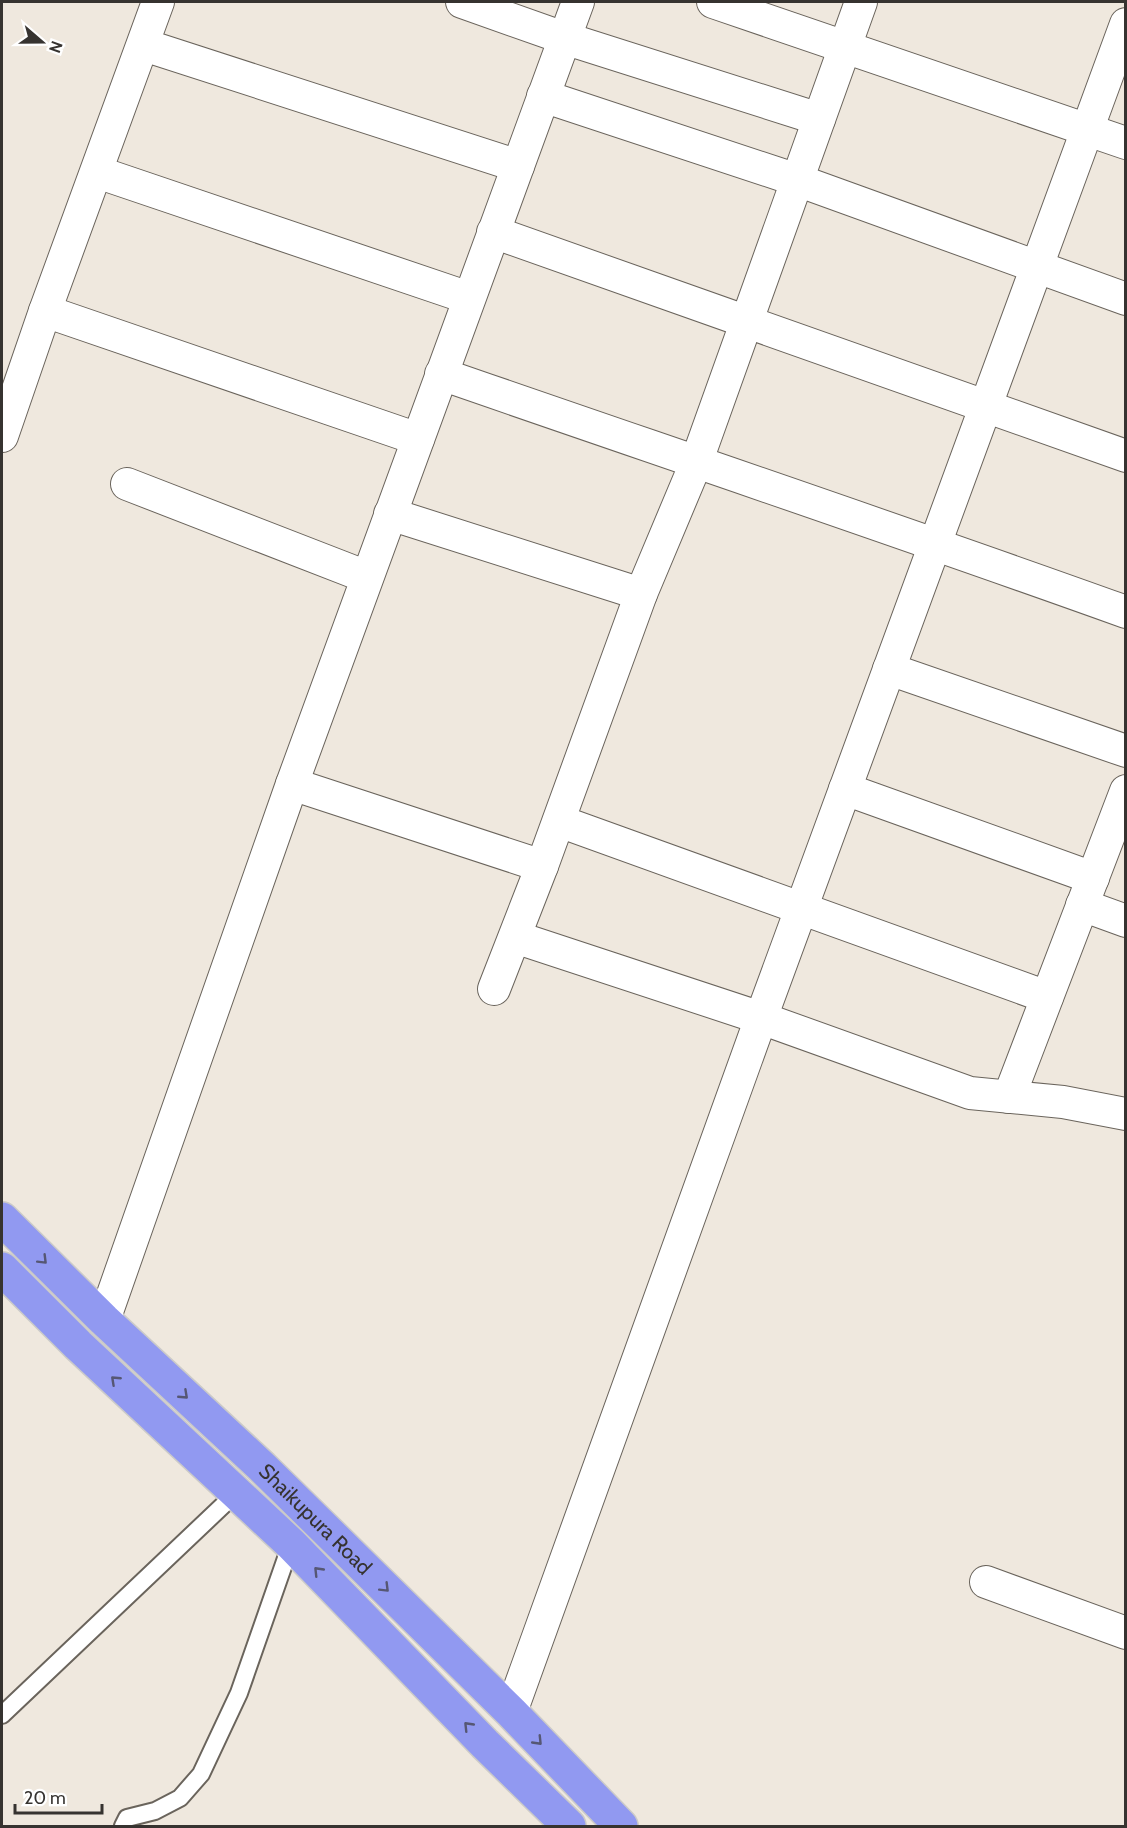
<svg xmlns="http://www.w3.org/2000/svg" width="1127" height="1828" font-family="Cabin,sans-serif">
	<style>
		.lines { fill: none; stroke-linecap: round; stroke-linejoin: round }
		.lane-casing { stroke: #6a645c; stroke-width: 20 }
		.street-casing { stroke: #6a645c; stroke-width: 34 }
		.highway-casing { stroke: #cbcac9; stroke-width: 36 }
		.lane { stroke: #fff; stroke-width: 16 }
		.street { stroke: #fff; stroke-width: 32 }
		.highway { stroke: #9199f1; stroke-width: 33 }
		.oneway { stroke: #565774 }
		.labels { text-anchor: middle; stroke-width: 4.5; stroke-linejoin: round; paint-order: stroke }
		.street-label { font-size: 21px; fill: #363330; stroke: #fff }
	</style>
	<rect width="100%" height="100%" fill="#efe8de"/>
	<g class="lines">
		<defs>
			<g id="lane">
				<polyline points="2,1715 236,1493"/>
				<polyline points="123,1826 127,1818 155,1811 180,1798 201,1774 239,1693 291,1544"/>
			</g>
			<g id="street">
				<polyline points="462,2 564,38 819,119"/>
				<polyline points="713,2 1126,143"/>
				<polyline points="144,45 518,166"/>
				<polyline points="543,96 797,180 1126,299"/>
				<polyline points="97,172 469,298"/>
				<polyline points="493,232 1126,456"/>
				<polyline points="45,311 418,439"/>
				<path d="M441 374C669 453 898 530 1126 612"/>
				<polyline points="2,436 45,311 158,2"/>
				<polyline points="127,484 367,577"/>
				<polyline points="390,514 641,594"/>
				<polyline points="889,669 1126,751"/>
				<polyline points="292,784 542,866"/>
				<polyline points="845,789 1093,878"/>
				<polyline points="559,821 1047,997"/>
				<polyline points="1082,905 1126,921"/>
				<polyline points="515,937 761,1018 970,1093 1063,1102 1126,1114"/>
				<polyline points="494,989 542,866 641,594 696,463 861,2"/>
				<polyline points="1009,1097 1126,791"/>
				<polyline points="104,1320 292,784 578,2"/>
				<polyline points="986,1582 1126,1633"/>
				<polyline points="511,1712 761,1018 1126,24"/>
			</g>
			<g id="highway">
				<path id="s1" d="M2 1219 104 1320 262 1467 316 1520 511 1712 621 1826"/>
				<polyline points="2,1269 78,1345 291,1544 485,1744 569,1826"/>
			</g>
		</defs>
		<use href="#lane" class="lane-casing"/>
		<use href="#street" class="street-casing"/>
		<use href="#highway" class="highway-casing"/>
		<use href="#lane" class="lane"/>
		<use href="#street" class="street"/>
		<use href="#highway" class="highway"/>
	</g>
	<defs><path id="oneway-chevron" d="M-2-3.5L2.5 0L-2 3.5" fill="none" stroke-width="1.6" stroke-linecap="round" stroke-linejoin="round" transform="scale(1.5)"/></defs>
	<g class="oneway">
		<use href="#oneway-chevron" transform="translate(43 1260) rotate(45)"/>
		<use href="#oneway-chevron" transform="translate(115 1380) rotate(-137)"/>
		<use href="#oneway-chevron" transform="translate(184 1395) rotate(43)"/>
		<use href="#oneway-chevron" transform="translate(318 1571) rotate(-134)"/>
		<use href="#oneway-chevron" transform="translate(385 1588) rotate(45)"/>
		<use href="#oneway-chevron" transform="translate(468 1726) rotate(-134)"/>
		<use href="#oneway-chevron" transform="translate(538 1741) rotate(46)"/>
	</g>
	<g class="labels">
		<g class="street-label">
			<text dy="7" stroke="none"><textPath href="#s1" startOffset="434">Shaikupura Road</textPath></text>
		</g>
	</g>
	<rect width="1127" height="1828" fill="none" stroke="#363330" stroke-width="6"/>
	<g transform="translate(42 42) rotate(110)" stroke="#ffffff" stroke-width="4.5" paint-order="stroke">
	<path d="M0-4.5L10 22L0 15L-10 22Z" fill="#363330"/>
	<text y="-9" font-size="16" font-weight="bold" text-anchor="middle" fill="#363330">N</text>
	</g>
	<path d="M15 1804v9h87v-9" fill="none" stroke="#363330" stroke-width="3"/>
	<text x="24" y="1804" font-size="18" fill="#363330" stroke="#ffffff" stroke-width="4.5" paint-order="stroke">20 m</text>
</svg>
